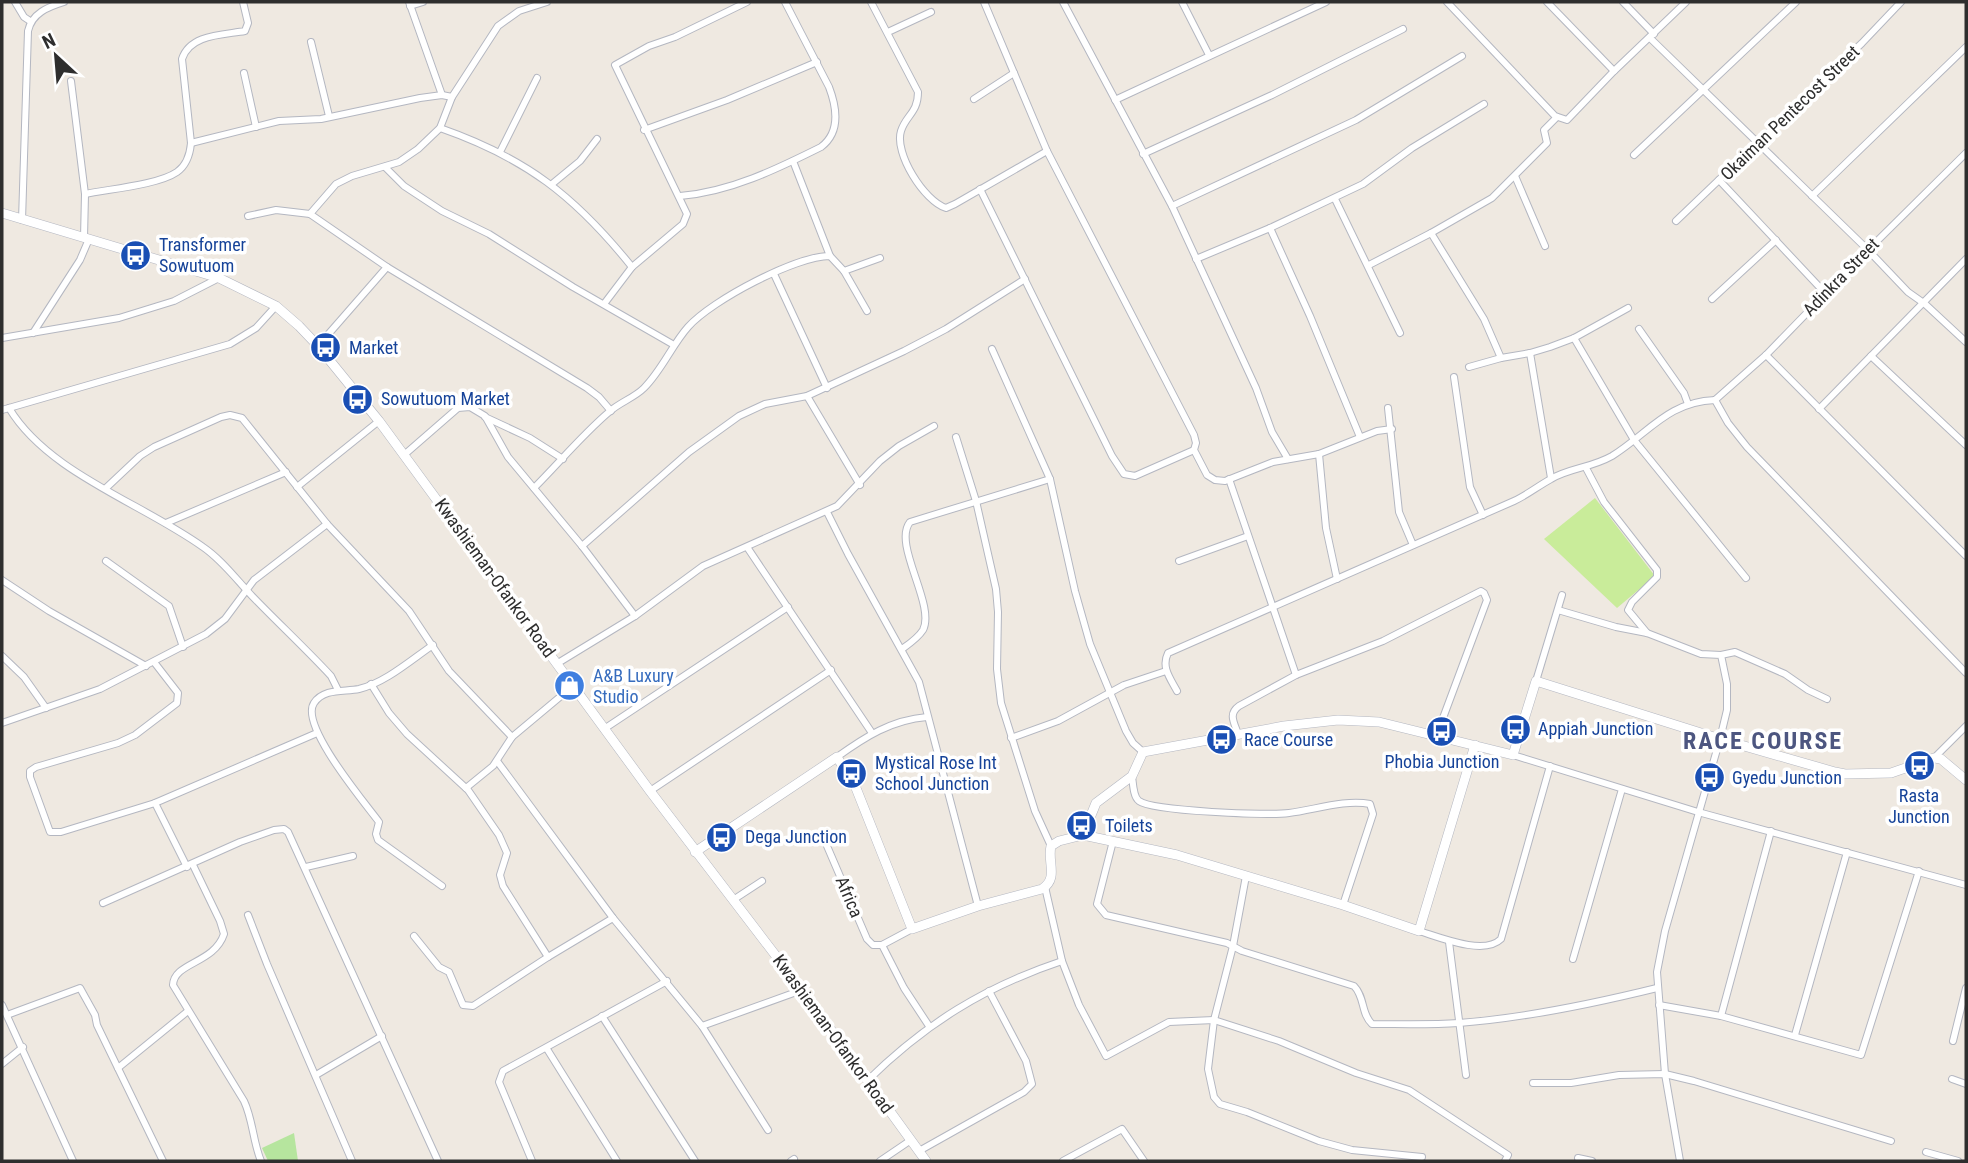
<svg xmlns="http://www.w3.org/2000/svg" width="1968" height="1163" font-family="'Roboto Condensed',sans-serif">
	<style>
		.green { fill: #b6e59e }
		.pitch { fill: #c9ec9a }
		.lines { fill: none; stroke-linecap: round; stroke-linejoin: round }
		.street-casing { stroke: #b4b7c1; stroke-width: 8 }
		.secondary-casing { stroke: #b4b7c1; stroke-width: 10 }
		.street { stroke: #fff; stroke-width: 6 }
		.secondary { stroke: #fff; stroke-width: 9 }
		.labels { text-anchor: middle; stroke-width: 7; stroke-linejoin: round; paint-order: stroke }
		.street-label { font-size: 18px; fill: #2e2e2e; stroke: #fff }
		.transit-label { font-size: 18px; fill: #164399; stroke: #fff; text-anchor: start }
		.shop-label { font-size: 18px; fill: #366cbe; stroke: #fff; text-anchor: start }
		.district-label { font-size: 24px; font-weight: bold; letter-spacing: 2px; fill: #4d5680; stroke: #fff }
	</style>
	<rect width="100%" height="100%" fill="#efe9e1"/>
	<polygon class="green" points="294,1133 298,1161 268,1161 262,1148"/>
	<polygon class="pitch" points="1595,498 1655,576 1617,608 1544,539"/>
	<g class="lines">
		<defs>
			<g id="street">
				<polyline points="15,2 24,17 30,21"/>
				<polyline points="409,2 442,95"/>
				<path d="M871 2 918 92C918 113 906 115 901 131 894 153 924 201 946 208L955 204 1047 151"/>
				<polyline points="984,2 1047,151 1194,435 1196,443 1194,450 1207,475 1215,480 1225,481 1273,462 1319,454 1377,431 1392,429"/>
				<polyline points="1063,2 1172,206 1256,388 1272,432 1288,459"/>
				<polyline points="1182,2 1209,55"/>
				<polyline points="1447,2 1555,116 1567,120 1614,71 1686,2"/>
				<polyline points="1547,2 1614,71"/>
				<polyline points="1623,2 1654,34"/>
				<polyline points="410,6 423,2"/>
				<polyline points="888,32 931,12"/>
				<polyline points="1650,38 1868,250 1908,292 1925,304 1966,342"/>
				<polyline points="311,42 329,116"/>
				<polyline points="244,73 256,127"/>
				<polyline points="71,81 85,194 84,238"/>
				<polyline points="974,99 1014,73"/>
				<polyline points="1115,100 1326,2"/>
				<path d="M440 128C526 158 575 196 632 267"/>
				<polyline points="644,130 727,100 817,62"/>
				<polyline points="191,143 279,121 321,119 420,98 442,95 452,97"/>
				<polyline points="500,152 537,78"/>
				<polyline points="1143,154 1272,95 1403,29"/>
				<polyline points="1634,155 1796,2"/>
				<polyline points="793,161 830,256"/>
				<polyline points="385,167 404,186 442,211 489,234 573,287 674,345"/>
				<polyline points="1515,176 1545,246"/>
				<polyline points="1719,180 1826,294"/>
				<polyline points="552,184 580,161 597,139"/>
				<polyline points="980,189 1112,456 1124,474 1135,476 1194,450"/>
				<path d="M85 194C109 189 158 185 177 172 187 165 190 154 191 143L182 59C190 34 223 35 245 31L248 23 243 2"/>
				<path d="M680 196C730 192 777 169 821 147 841 132 837 108 829 87L785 2"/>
				<polyline points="1812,196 1966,47"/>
				<polyline points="1335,199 1400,333"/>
				<polyline points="1172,206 1356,120 1462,56"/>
				<polyline points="310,214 336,184 352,176 399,162 418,149 440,128 452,97 498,26 519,11 547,2"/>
				<polyline points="248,216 276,210 310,214 387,267 587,388 599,397 611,411"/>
				<path d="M22 220 28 31C32 13 48 7 64 2"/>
				<polyline points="1676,221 1862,43 1901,2"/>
				<polyline points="1270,228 1310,316 1360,437"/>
				<polyline points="1431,233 1484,319 1501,358"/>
				<polyline points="1196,259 1270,228 1363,184 1412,148 1484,104"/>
				<polyline points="1369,265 1431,233 1492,198 1547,143 1544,130 1557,117"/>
				<polyline points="844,271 867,311"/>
				<polyline points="774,274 827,388"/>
				<polyline points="1712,299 1776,240"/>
				<polyline points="604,304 632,267 683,224 687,214 615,65 649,46 675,37 747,2"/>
				<polyline points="1639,329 1684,393 1688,404"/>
				<polyline points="33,333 80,260 89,239"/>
				<polyline points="2,338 119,318 174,301 219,278"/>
				<polyline points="1574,338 1634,440 1746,578"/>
				<polyline points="318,346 387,267"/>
				<polyline points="992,349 1050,479 1075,591 1090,644 1126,731 1133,743 1143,752"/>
				<polyline points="1530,353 1551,478"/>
				<polyline points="1766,355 1966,556"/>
				<polyline points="1871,356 1966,445"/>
				<polyline points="1469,367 1501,358 1530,353 1550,347 1574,338 1628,308"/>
				<polyline points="1454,377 1470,487 1483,515"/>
				<polyline points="807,396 860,485"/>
				<polyline points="1715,400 1728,423 1747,447 1966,673"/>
				<polyline points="1715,400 1766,355 1868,250 1966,153"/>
				<path d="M9 408C48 473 142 503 203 547 222 560 236 579 252 596 278 623 305 648 331 676L338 690"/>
				<polyline points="1388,408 1399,512 1413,545"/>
				<polyline points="1819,409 1966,259"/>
				<polyline points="2,410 230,344 256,328 276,306"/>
				<polyline points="485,417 530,438 563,459"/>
				<polyline points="956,437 976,501 996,589 998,612 997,669 1001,703 1035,811 1051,846"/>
				<polyline points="1319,454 1326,528 1337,579"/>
				<polyline points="404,455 458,408 470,407 485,416 508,457 582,546 635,616"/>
				<polyline points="1586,468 1604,502 1657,570 1657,577 1632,602 1628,610 1647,633"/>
				<polyline points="1229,479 1296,675"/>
				<polyline points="297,487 379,421"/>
				<polyline points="106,488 140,456 154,447 221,417 230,415 242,418 327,524 409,611 449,671 512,737"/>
				<path d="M534 488C559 463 582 435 609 412 620 402 634 398 644 388 662 370 672 345 688 327 712 300 796 256 830 256L844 271 880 258"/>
				<polyline points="827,512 848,554 919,682 978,906"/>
				<polyline points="166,523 286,472"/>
				<polyline points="582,546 689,452 739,416 765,404 807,396 904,351 946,329 1025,279"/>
				<polyline points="747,547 872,733"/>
				<polyline points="106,561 169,606 183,647"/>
				<polyline points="1179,561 1248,536"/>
				<polyline points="2,580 49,611 146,666"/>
				<polyline points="1558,610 1616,627 1647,633 1701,654 1721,655 1727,684 1727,710 1720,739 1665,931 1657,972 1665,1074 1680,1161"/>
				<path d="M433 645C411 660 385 683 359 689 344 692 324 688 314 703 299 725 365 803 379 822L376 834 378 840 442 886"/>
				<path d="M902 649C909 644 918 638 923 630 936 605 892 544 910 522L1050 479"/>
				<polyline points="1721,655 1735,652 1785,674 1808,690 1827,699"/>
				<polyline points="2,656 24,677 46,708"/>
				<polyline points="154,662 178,693 177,703 135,735 118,743 36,767 30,771 30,777 50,832 61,832 155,803 317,733"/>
				<polyline points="558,663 635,616 703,566 837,506 880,461 899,446 934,426"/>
				<polyline points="1536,681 1562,595"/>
				<polyline points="371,684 389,713 407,734 468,790 499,835 507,853 500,875 503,886 548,957"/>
				<path d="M1177 691C1170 678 1161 667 1168 653L1514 501C1527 495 1538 486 1551 479 1569 468 1591 468 1612 456 1649 433 1667 402 1715 400"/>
				<polyline points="2,723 100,689 206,634 225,619 254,580 327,524"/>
				<polyline points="604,729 788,607"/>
				<path d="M1238 734C1234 722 1228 714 1239 706L1296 675 1383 641 1481 591 1484 593 1487 600 1437 734"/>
				<polyline points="1011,738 1058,721 1124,685 1166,671"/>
				<polyline points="1513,755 1698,812 1966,885"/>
				<path d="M837 757C865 737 891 720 927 717"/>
				<polyline points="1934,758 1966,726"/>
				<polyline points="497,761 613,918 702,1026 768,1130"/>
				<path d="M1132 776C1133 782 1133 797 1139 801 1152 811 1270 816 1289 813 1314 810 1345 799 1370 804L1373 814 1343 905"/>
				<polyline points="466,788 493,766 512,737 573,686"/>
				<polyline points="650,791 831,670"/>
				<polyline points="155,803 187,867"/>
				<polyline points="824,839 867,939 873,945 882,945"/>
				<path d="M1113 841 1097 904 1106 915 1227 943 1242 951 1354 986C1365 997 1361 1014 1372 1024 1401 1024 1430 1025 1459 1023 1526 1018 1592 1004 1657 988"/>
				<path d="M193 865 220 921 224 934C214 964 174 962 173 985L244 1101C253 1120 253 1142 261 1161"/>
				<polyline points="306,867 353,856"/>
				<polyline points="1246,876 1233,946 1214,1020 1208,1069 1214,1097 1220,1104 1247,1112 1319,1141 1352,1150 1422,1157"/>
				<polyline points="1045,887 1062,961 1079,1005 1106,1056 1169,1022 1214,1020 1279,1041 1356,1073 1409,1090 1508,1155 1505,1161"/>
				<polyline points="733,900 762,881"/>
				<polyline points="103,903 240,842 274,830 284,829 288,832 438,1161"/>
				<polyline points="248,915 267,964 352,1161"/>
				<path d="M1419 931C1439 937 1484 956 1501 939L1550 766"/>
				<polyline points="414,936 439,967 449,972 463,1005 473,1006 548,957 613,918"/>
				<polyline points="1449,942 1466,1075"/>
				<polyline points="882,945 904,988 929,1026"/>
				<polyline points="882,945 912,929"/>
				<polyline points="1573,959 1622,789"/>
				<polyline points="2,1005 73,1161"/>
				<polyline points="1659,1005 1721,1016 1861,1055 1919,871"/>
				<polyline points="7,1015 80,988 95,1015 97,1025 163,1161"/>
				<polyline points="602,1016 695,1161"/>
				<polyline points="1721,1016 1771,831"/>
				<polyline points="702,1026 802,990"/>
				<polyline points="1795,1035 1847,852"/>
				<polyline points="1953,1041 1966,988"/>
				<polyline points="547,1049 617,1161"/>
				<polyline points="2,1064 23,1047"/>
				<polyline points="118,1068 188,1011"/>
				<polyline points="316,1075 382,1036"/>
				<polyline points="1952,1079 1966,1084"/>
				<path d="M867 1081C925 1024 984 987 1062 961"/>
				<polyline points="1533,1083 1571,1083 1619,1075 1665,1074 1694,1081 1891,1141"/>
				<polyline points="919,1151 1024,1092 1032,1084 1026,1061 989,991"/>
				<polyline points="1926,1152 1958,1161"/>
				<polyline points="1578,1158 1592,1161"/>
				<polyline points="532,1161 499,1082 503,1071 667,981"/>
				<polyline points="791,1161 794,1159"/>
				<polyline points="880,1161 911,1140"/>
				<polyline points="1063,1161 1122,1129 1144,1161"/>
			</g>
			<g id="secondary">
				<polyline points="2,213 219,278 276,306 299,326 318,346 379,421 650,791 802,990 926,1161"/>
				<polyline points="1083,835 1096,803 1132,776 1143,752 1284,726 1338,720 1379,722 1513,755 1536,681 1720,739 1835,772 1845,774 1891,773 1934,758 1941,759 1966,780"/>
				<path d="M695 852 837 757 856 788 912 929 978 906 1042 889C1059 878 1047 862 1051 846L1059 841 1083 835 1177 855 1343 905 1419 931 1475 745"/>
			</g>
		</defs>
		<use href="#street" class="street-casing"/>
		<use href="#secondary" class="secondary-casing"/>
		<use href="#street" class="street"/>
		<use href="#secondary" class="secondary"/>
	</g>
	<defs>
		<symbol id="bus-disc" viewBox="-11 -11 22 22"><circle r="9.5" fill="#1a4fb4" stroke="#fff"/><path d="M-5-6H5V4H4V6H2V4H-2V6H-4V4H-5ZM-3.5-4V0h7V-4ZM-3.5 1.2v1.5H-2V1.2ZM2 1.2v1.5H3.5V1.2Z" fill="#fff"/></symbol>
		<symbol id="shop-disc" viewBox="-11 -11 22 22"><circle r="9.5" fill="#3f7fe0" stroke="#fff"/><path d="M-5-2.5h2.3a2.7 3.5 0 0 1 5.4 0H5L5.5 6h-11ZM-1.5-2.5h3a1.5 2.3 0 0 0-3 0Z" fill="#fff"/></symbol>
	</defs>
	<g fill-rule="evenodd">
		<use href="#bus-disc" x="118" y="238" width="35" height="35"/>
		<use href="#bus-disc" x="308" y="330" width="35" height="35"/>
		<use href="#bus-disc" x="340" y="382" width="35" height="35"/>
		<use href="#shop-disc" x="552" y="668" width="35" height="35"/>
		<use href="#bus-disc" x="1498" y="712" width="35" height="35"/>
		<use href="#bus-disc" x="1424" y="714" width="35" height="35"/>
		<use href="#bus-disc" x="1204" y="722" width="35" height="35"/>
		<use href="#bus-disc" x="1902" y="748" width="35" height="35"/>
		<use href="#bus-disc" x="834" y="756" width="35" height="35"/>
		<use href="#bus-disc" x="1692" y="760" width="35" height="35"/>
		<use href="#bus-disc" x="1064" y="808" width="35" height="35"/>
		<use href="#bus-disc" x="704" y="820" width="35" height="35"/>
	</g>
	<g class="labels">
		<g class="street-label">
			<text transform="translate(1790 113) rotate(-44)" y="6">Okaiman Pentecost Street</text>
			<text transform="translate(1841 277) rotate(-46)" y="6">Adinkra Street</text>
			<text transform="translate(495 578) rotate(54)" y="6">Kwashieman-Ofankor Road</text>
			<text transform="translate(849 897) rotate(67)" y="6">Africa</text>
			<text transform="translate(833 1034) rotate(54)" y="6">Kwashieman-Ofankor Road</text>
		</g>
		<g class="transit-label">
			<text x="159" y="251">Transformer<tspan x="159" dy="21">Sowutuom</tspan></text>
			<text x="349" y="354">Market</text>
			<text x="381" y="405">Sowutuom Market</text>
			<text x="1538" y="735">Appiah Junction</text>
			<text x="1244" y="746">Race Course</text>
			<text x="1442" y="768" text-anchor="middle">Phobia Junction</text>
			<text x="875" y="769">Mystical Rose Int<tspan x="875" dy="21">School Junction</tspan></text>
			<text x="1732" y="784">Gyedu Junction</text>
			<text x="1919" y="802" text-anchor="middle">Rasta<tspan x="1919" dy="21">Junction</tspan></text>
			<text x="1105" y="832">Toilets</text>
			<text x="745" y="843">Dega Junction</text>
		</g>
		<g class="shop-label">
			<text x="593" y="682">A&amp;B Luxury<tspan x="593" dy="21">Studio</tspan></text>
		</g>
		<g class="district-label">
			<text x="1763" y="749">RACE COURSE</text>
		</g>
	</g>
	<rect width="1968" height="1163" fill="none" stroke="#2e2e2e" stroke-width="7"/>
	<g transform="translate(56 56) rotate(334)" stroke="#ffffff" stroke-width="5" paint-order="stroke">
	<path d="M0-5L12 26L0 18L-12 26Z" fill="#2e2e2e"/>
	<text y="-10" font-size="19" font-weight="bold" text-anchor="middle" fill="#2e2e2e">N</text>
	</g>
</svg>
